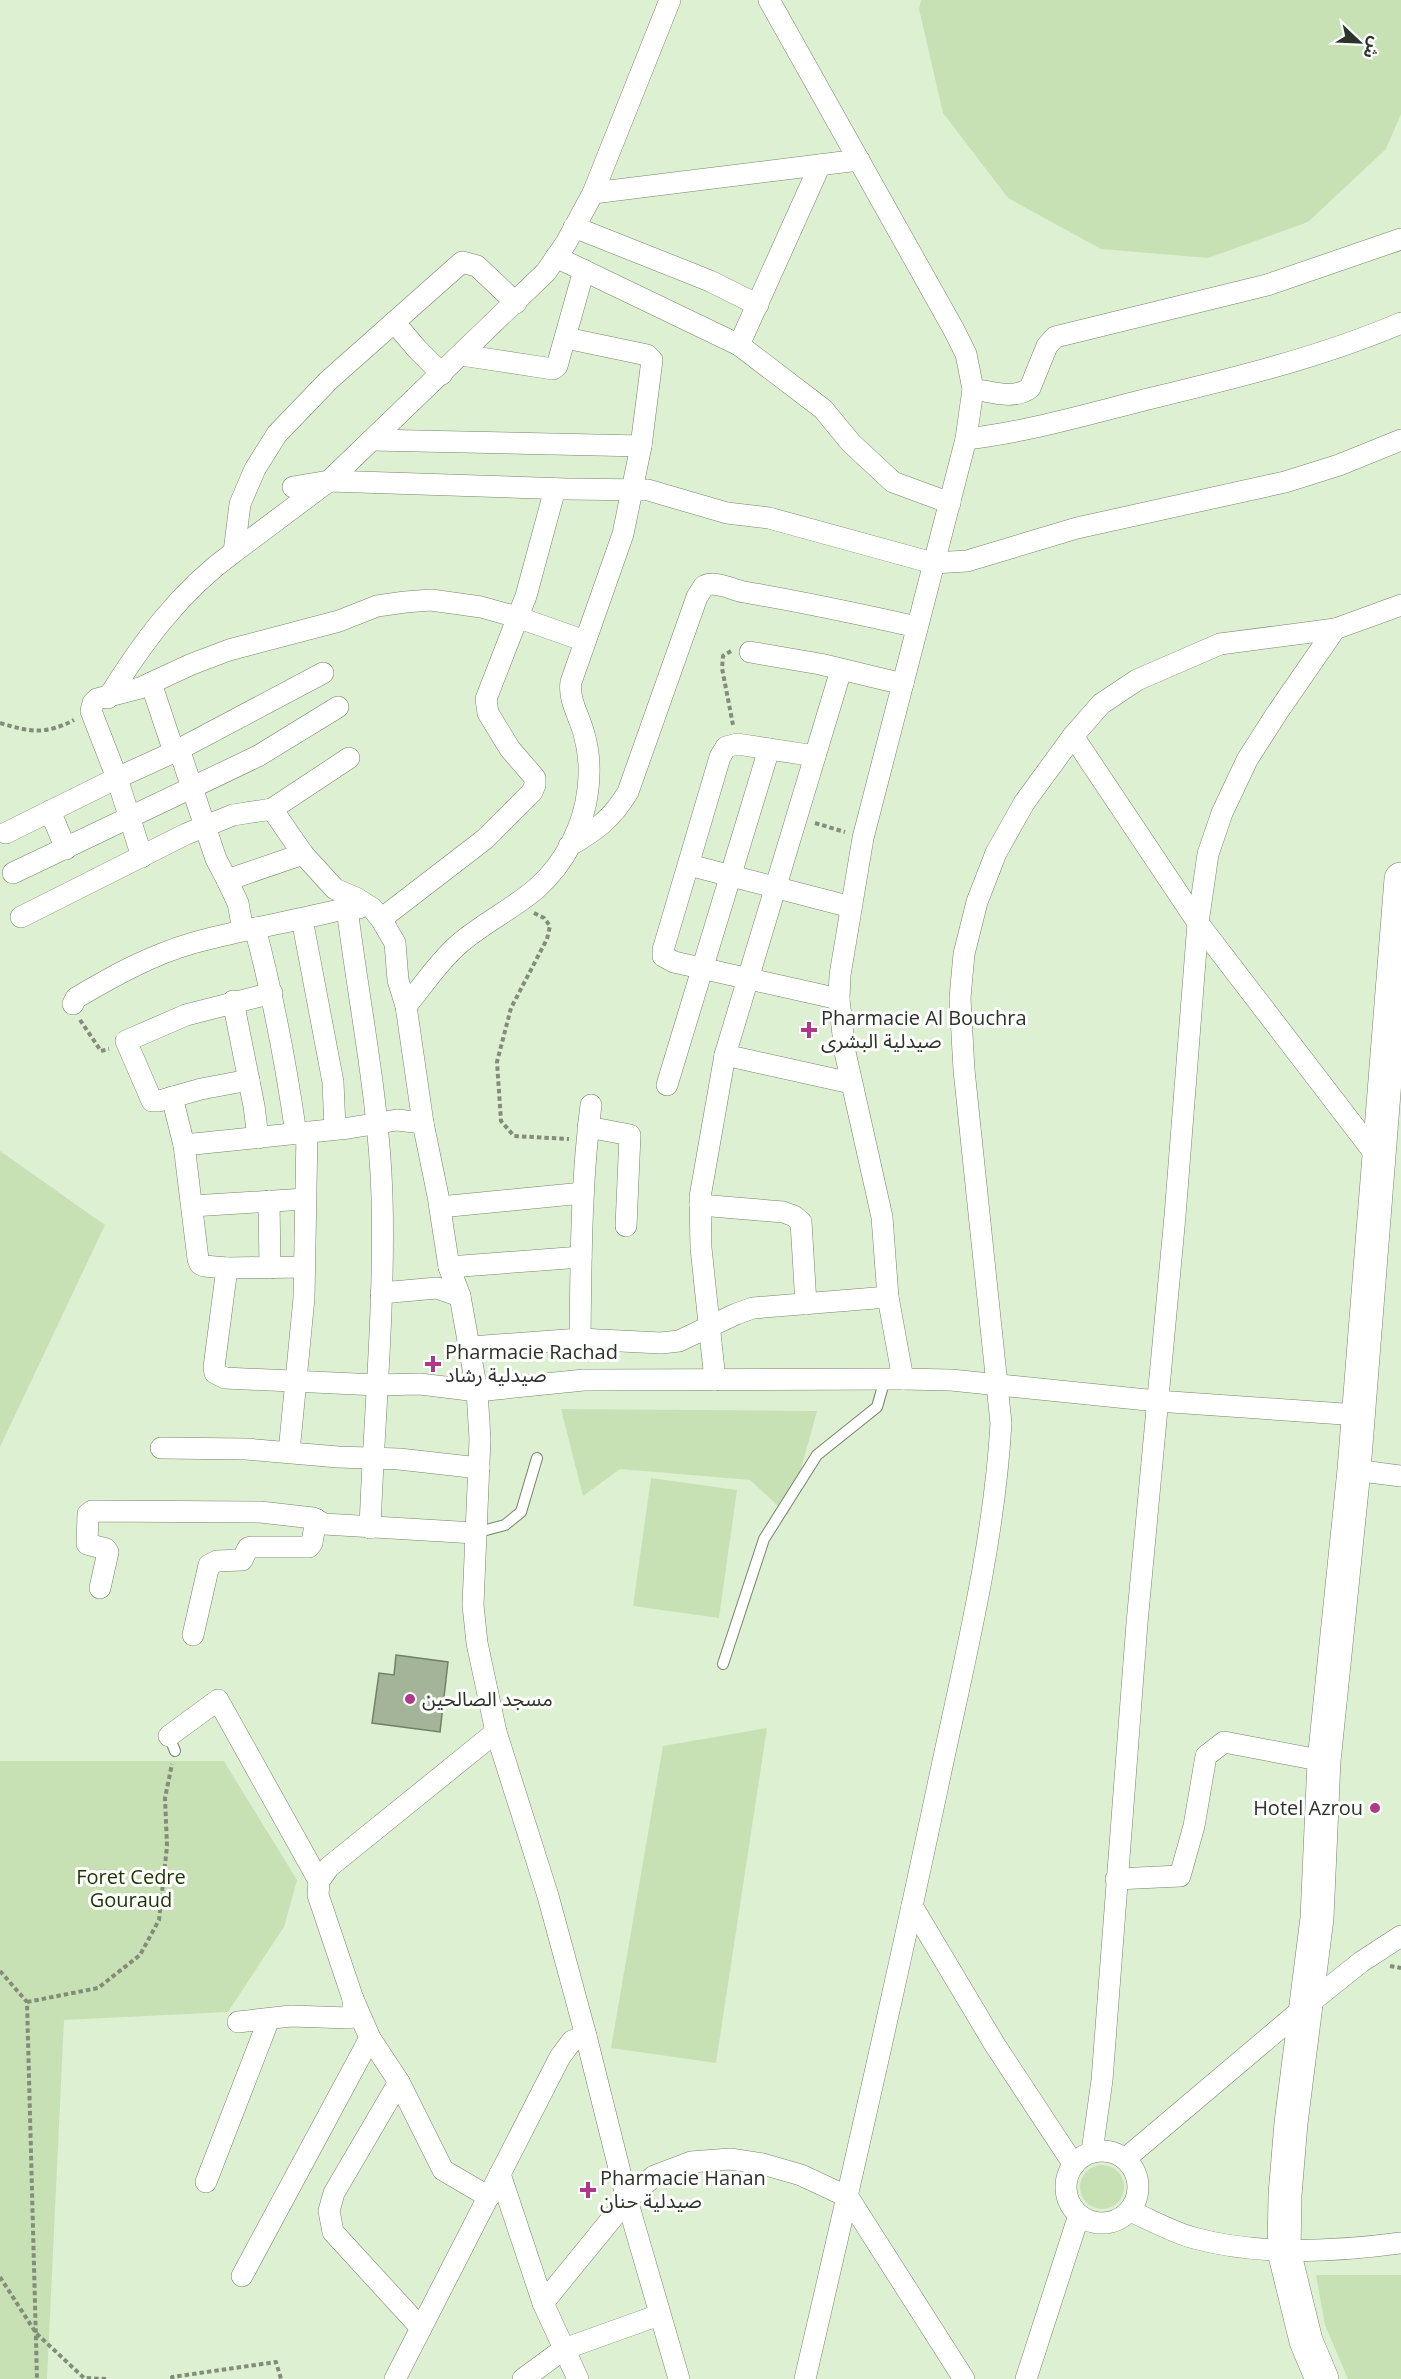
<svg xmlns="http://www.w3.org/2000/svg" width="1401" height="2379" font-family="'Open Sans','Noto Sans Arabic',sans-serif">
	<style>
		.green { fill: #c7e1b5 }
		.building { fill: #a3b498; stroke: #718167; stroke-width: 1.5 }
		.lines { fill: none; stroke-linecap: round; stroke-linejoin: round }
		.lane-casing { stroke: #75856b; stroke-width: 12 }
		.street-casing { stroke: #75856b; stroke-width: 22 }
		.primary-casing { stroke: #75856b; stroke-width: 34 }
		.path { stroke: #828e7a; stroke-width: 4; stroke-dasharray: 4.5 3; stroke-linecap: butt }
		.lane { stroke: #fff; stroke-width: 10 }
		.street { stroke: #fff; stroke-width: 21 }
		.primary { stroke: #fff; stroke-width: 33 }
		.poi-dot { fill: #b1378a; stroke: #fff; stroke-width: 2 }
		.labels { text-anchor: middle; stroke-width: 6; stroke-linejoin: round; paint-order: stroke }
		.poi-label { font-size: 20px; fill: #2c3328; stroke: #fff; text-anchor: start }
		.park-label { font-size: 20px; fill: #1a3600; stroke: #fff }
	</style>
	<rect width="100%" height="100%" fill="#def0d2"/>
	<g class="green">
		<polygon points="921,0 1401,0 1401,114 1386,149 1308,222 1208,258 1101,249 1008,198 943,113 919,9"/>
		<polygon points="0,1151 105,1225 0,1447"/>
		<polygon points="561,1409 817,1411 788,1515 750,1480 620,1469 583,1496"/>
		<polygon points="651,1478 737,1490 719,1618 633,1606"/>
		<polygon points="767,1728 716,2063 611,2048 663,1746"/>
		<polygon points="0,1761 224,1761 297,1880 284,1927 228,2012 64,2020 47,2379 0,2379"/>
		<circle cx="1102" cy="2187" r="22"/>
		<polygon points="1316,2275 1401,2275 1401,2379 1348,2379 1325,2325"/>
	</g>
	<polygon class="building" points="396,1655 448,1662 440,1732 372,1723 379,1673 394,1675"/>
	<g class="lines">
		<defs>
			<g id="lane">
				<polyline points="475,1533 505,1525 521,1512 537,1458"/>
				<polyline points="723,1664 764,1539 817,1455 877,1407 885,1379"/>
				<polyline points="169,1736 175,1751"/>
			</g>
			<g id="street">
				<polyline points="769,0 954,330 966,354 973,389 966,439 863,838 840,975 839,999 845,1052 882,1217 888,1297 903,1379 951,1380 1157,1401 1358,1415"/>
				<polyline points="820,165 739,345 823,409 851,443 893,482 950,503"/>
				<polyline points="593,193 859,160"/>
				<polyline points="574,227 710,281 758,305"/>
				<polyline points="556,257 739,345"/>
				<polyline points="394,322 417,349 442,374"/>
				<polyline points="461,355 553,369 557,366 584,270"/>
				<path d="M973 389C992 392 1014 400 1030 388L1047 346 1055 337 1267 285 1401 239"/>
				<path d="M966 439C1027 432 1085 415 1144 400 1231 379 1319 358 1401 323"/>
				<polyline points="372,440 641,446"/>
				<polyline points="293,487 329,481 567,489 648,490 727,513 769,518 933,563 967,561 1077,528 1285,482 1339,465 1401,440"/>
				<polyline points="234,552 329,481 546,272 566,243 593,193 670,0"/>
				<polyline points="750,652 820,664 903,684"/>
				<polyline points="841,670 725,1055 851,1083"/>
				<polyline points="323,673 176,751 117,778 91,711 93,703 97,699 140,688 192,664 229,650 339,621 377,606 405,602 431,600 481,607 517,617 585,641"/>
				<polyline points="151,683 174,752"/>
				<path d="M108 698C142 643 180 591 234 552L240 504 255 469 277 434 329 380 462 262 477 266 516 303"/>
				<polyline points="1073,736 1198,923 1379,1159"/>
				<polyline points="179,749 216,859 227,880 303,854"/>
				<polyline points="815,756 737,744 726,747 720,757 663,950 663,956 674,962 839,999"/>
				<polyline points="349,758 272,809 303,854 335,889 356,898 372,908 381,919 395,943 398,980 406,1006 423,1123 438,1196 449,1267 460,1296 477,1391 480,1439 473,1605 477,1643 496,1732 548,1896 586,2036 627,2200 679,2379"/>
				<polyline points="50,811 66,849"/>
				<polyline points="6,833 117,778 142,857"/>
				<path d="M569 846C595 831 612 819 628 792L697 597 704 586C716 580 732 590 744 592 802 602 859 614 917 627"/>
				<polyline points="689,865 851,907"/>
				<polyline points="13,873 258,756 338,707"/>
				<polyline points="227,880 238,903 243,930"/>
				<path d="M347 908C359 1004 379 1099 382 1196 385 1307 374 1418 370 1528"/>
				<polyline points="21,917 186,834 233,815 272,809"/>
				<polyline points="302,919 333,1082 335,1129"/>
				<polyline points="381,919 485,839 532,792 535,785 535,778 510,749 488,713 486,699 526,596 555,489"/>
				<path d="M255 928C273 996 286 1064 296 1134"/>
				<polyline points="233,1001 254,1106 258,1138"/>
				<path d="M73 1004 76 998C113 976 151 955 193 943 244 929 296 921 347 908H359"/>
				<path d="M406 1006C423 986 439 961 459 944 483 923 513 909 537 888 565 863 584 826 588 789 590 772 589 751 584 734 580 717 568 700 571 682L623 534 641 446 652 360 647 355 566 338"/>
				<polyline points="249,1080 201,1089 159,1101 152,1101 126,1041 186,1015 272,993"/>
				<polyline points="667,1085 769,749"/>
				<polyline points="172,1097 184,1145 349,1128 397,1120 423,1123"/>
				<polyline points="588,1127 630,1135 626,1226"/>
				<polyline points="184,1145 198,1259 200,1264 204,1266 227,1268 214,1367 215,1373 225,1378 377,1385 420,1384 477,1391 584,1380 903,1379"/>
				<polyline points="269,1201 270,1268"/>
				<polyline points="700,1205 783,1212 794,1216 801,1222 806,1304"/>
				<polyline points="192,1206 305,1199"/>
				<polyline points="440,1207 583,1193"/>
				<polyline points="449,1267 581,1257"/>
				<polyline points="227,1268 304,1267"/>
				<polyline points="381,1293 437,1288 460,1296"/>
				<path d="M580 1339C581 1260 581 1182 591 1105"/>
				<polyline points="471,1347 580,1339 661,1343 679,1341 736,1314 753,1308 888,1297"/>
				<polyline points="715,1380 701,1248 700,1197 725,1055"/>
				<polyline points="161,1448 246,1449 338,1457 399,1459 479,1468"/>
				<polyline points="289,1452 304,1298 307,1132"/>
				<polyline points="1354,1470 1401,1476"/>
				<polyline points="100,1588 108,1552 106,1549 87,1544 88,1514 92,1511 260,1512 313,1518 324,1524 475,1533"/>
				<polyline points="193,1635 209,1565 217,1561 242,1560 248,1548 251,1547 309,1547 312,1543 316,1519"/>
				<polyline points="169,1736 218,1700 319,1881"/>
				<polyline points="1116,1879 1180,1876 1194,1826 1206,1756 1224,1742 1324,1761"/>
				<polyline points="912,1906 995,2045 1074,2165"/>
				<polyline points="238,2022 291,2016 349,2018 353,2013 353,1999"/>
				<polyline points="399,2082 334,2193 329,2211 333,2232 421,2328"/>
				<circle cx="1102" cy="2187" r="36"/>
				<polyline points="1092,2152 1102,2080 1137,1623 1175,1216 1198,923 1208,854 1222,813 1247,760 1277,713 1335,629 1401,605"/>
				<polyline points="1125,2159 1306,2006 1361,1962 1401,1936"/>
				<polyline points="500,2174 543,2303 578,2379"/>
				<polyline points="206,2182 269,2019"/>
				<polyline points="489,2197 443,2170 399,2082 370,2038 353,1999 318,1895 319,1881 329,1867 496,1732"/>
				<path d="M1130 2211C1151 2220 1172 2232 1194 2238 1260 2256 1334 2252 1401 2243"/>
				<polyline points="242,2276 370,2038"/>
				<polyline points="543,2303 627,2200 654,2176 691,2162 730,2159 763,2164 801,2175 848,2197 964,2379"/>
				<polyline points="395,2379 560,2057 572,2041 586,2036"/>
				<polyline points="523,2379 564,2349 659,2315"/>
				<path d="M805 2379C851 2181 896 1984 938 1785 963 1666 994 1546 1001 1423L964 1070 960 998 964 954 977 902 996 853 1024 803 1073 736 1101 704 1137 680 1220 644 1335 629"/>
				<polyline points="1026,2379 1079,2215"/>
			</g>
			<polyline id="primary" points="1322,2379 1306,2341 1284,2251 1285,2195 1291,2123 1317,1918 1324,1761 1354,1470 1401,879"/>
		</defs>
		<use href="#lane" class="lane-casing"/>
		<use href="#street" class="street-casing"/>
		<use href="#primary" class="primary-casing"/>
		<g class="path">
			<polyline points="731,651 723,656 722,668 733,725"/>
			<path d="M0 723C30 732 45 735 74 720"/>
			<polyline points="815,823 845,832"/>
			<polyline points="534,913 544,918 550,926 547,939 511,1008 497,1062 501,1121 514,1136 569,1139"/>
			<polyline points="80,1020 101,1051 109,1049"/>
			<polyline points="1390,1966 1401,1968"/>
			<polyline points="0,1971 27,2002 37,2379"/>
			<polyline points="27,2002 98,1988 140,1955 159,1920 167,1846 165,1798 172,1764"/>
			<polyline points="0,2277 36,2333 84,2378 106,2379"/>
			<polyline points="173,2379 172,2377 276,2362 281,2379"/>
		</g>
		<use href="#lane" class="lane"/>
		<use href="#street" class="street"/>
		<use href="#primary" class="primary"/>
	</g>
	<g class="poi-dot">
		<path d="M806 1021h6v6h6v6h-6v6h-6v-6h-6v-6h6z"/>
		<path d="M430 1355h6v6h6v6h-6v6h-6v-6h-6v-6h6z"/>
		<circle cx="410" cy="1699" r="6"/>
		<circle cx="1375" cy="1808" r="6"/>
		<path d="M585 2181h6v6h6v6h-6v6h-6v-6h-6v-6h6z"/>
	</g>
	<g class="labels">
		<g class="poi-label">
			<text x="821" y="1025">Pharmacie Al Bouchra<tspan x="821" dy="23">صيدلية البشرى</tspan></text>
			<text x="445" y="1359">Pharmacie Rachad<tspan x="445" dy="23">صيدلية رشاد</tspan></text>
			<text x="422" y="1706">مسجد الصالحين</text>
			<text x="1363" y="1815" text-anchor="end">Hotel Azrou</text>
			<text x="600" y="2185">Pharmacie Hanan<tspan x="600" dy="23">صيدلية حنان</tspan></text>
		</g>
		<g class="park-label">
			<text x="131" y="1884">Foret Cedre<tspan x="131" dy="23">Gouraud</tspan></text>
		</g>
	</g>
	<g transform="translate(1359 42) rotate(113)" stroke="#ffffff" stroke-width="4.5" paint-order="stroke">
	<path d="M0-4.5L10 22L0 15L-10 22Z" fill="#2c3328"/>
	<text y="-9" font-size="16" font-weight="bold" text-anchor="middle" fill="#2c3328">ش</text>
	</g>
</svg>
